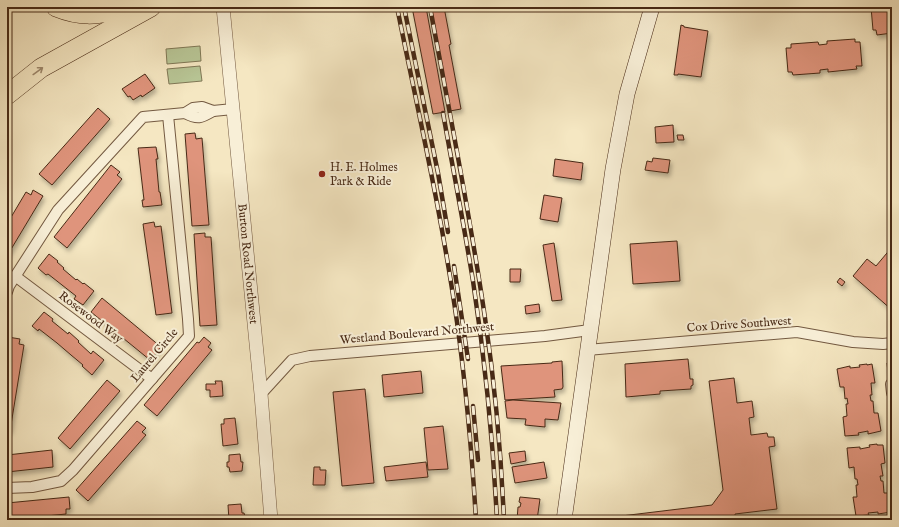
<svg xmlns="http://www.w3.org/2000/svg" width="899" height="527" font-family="'IM FELL English',serif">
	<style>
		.green { fill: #b8c696; stroke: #807856 }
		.building { fill: #df947c; stroke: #482a16; filter: url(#shadow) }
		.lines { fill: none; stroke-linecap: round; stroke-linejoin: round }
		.minor-casing { stroke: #735941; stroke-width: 12 }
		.tertiary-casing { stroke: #735941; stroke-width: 14 }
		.secondary-casing { stroke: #482a16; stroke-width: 16 }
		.motorway-casing { stroke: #482a16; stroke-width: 20 }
		.minor { stroke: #f8efd7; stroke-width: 10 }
		.tertiary { stroke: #f8efd7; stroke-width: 13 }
		.secondary { stroke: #f8efd7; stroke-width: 15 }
		.motorway { stroke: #f5e7c2; stroke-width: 19 }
		.rail-casing { stroke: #482a16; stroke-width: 4.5 }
		.rail { stroke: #f8efd7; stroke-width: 3; stroke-dasharray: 9; stroke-linecap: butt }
		.oneway { stroke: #9e886c }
		.poi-dot { fill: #8f2418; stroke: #f8efd7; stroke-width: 1.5 }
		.labels { text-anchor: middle; stroke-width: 4; stroke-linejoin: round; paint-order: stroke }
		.poi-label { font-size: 12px; fill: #482a16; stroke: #f8efd7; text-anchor: start }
		.street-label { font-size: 12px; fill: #482a16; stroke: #f8efd7 }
	</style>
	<defs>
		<filter id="shadow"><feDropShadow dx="2" dy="3.5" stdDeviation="2" flood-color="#0004"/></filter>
	</defs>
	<rect width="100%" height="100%" fill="#f5e7c2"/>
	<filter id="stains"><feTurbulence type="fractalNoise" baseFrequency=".005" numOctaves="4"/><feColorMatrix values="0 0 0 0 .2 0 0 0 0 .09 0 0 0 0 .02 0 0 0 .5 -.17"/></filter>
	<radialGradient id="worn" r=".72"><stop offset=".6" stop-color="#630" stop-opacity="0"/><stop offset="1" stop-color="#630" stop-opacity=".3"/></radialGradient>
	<g class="green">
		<polygon points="200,46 201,61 167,64 166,49"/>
		<polygon points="200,66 202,81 169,84 167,69"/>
	</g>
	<g class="building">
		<polygon points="412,7 426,7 445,112 433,114"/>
		<polygon points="431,7 444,7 451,44 449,45 461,109 450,111"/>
		<polygon points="871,7 892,7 892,33 877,35 876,30 873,30"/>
		<polygon points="681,25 684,26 684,27 708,31 701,77 678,74 678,75 674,75"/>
		<polygon points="855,39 855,42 860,42 862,66 856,66 857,69 828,72 828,69 820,70 820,73 793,75 792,72 788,72 786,48 791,48 791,44 818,42 819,45 827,44 827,41"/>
		<polygon points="145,74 155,88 142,97 141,95 133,100 130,96 128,97 122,89"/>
		<polygon points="98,108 110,119 52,185 39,174"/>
		<polygon points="673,125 674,142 656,143 655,127"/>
		<polygon points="195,133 196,139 202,138 209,225 192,226 185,134"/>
		<polygon points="677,135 683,135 684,140 678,140"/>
		<polygon points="156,147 158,159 156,159 159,192 160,192 162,205 143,207 142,200 144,200 138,148"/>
		<polygon points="653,158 670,160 668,173 645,170 647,161 652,162"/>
		<polygon points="555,159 583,163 581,180 553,176"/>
		<polygon points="111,165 120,172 117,175 122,179 67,248 54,237"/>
		<polygon points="33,190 43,196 7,256 7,224 26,192 31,195"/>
		<polygon points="544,195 562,198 558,222 540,219"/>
		<polygon points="154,222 155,227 161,226 172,313 156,315 143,224"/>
		<polygon points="205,233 205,237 211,237 217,325 200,326 194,234"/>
		<polygon points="677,241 680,281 633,284 630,244"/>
		<polygon points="554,243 562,300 552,301 543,245"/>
		<polygon points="892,247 892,310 853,276 867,259 876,266"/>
		<polygon points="49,254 58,261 57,262 64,268 63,269 76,280 77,279 83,284 84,283 94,291 83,305 74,299 76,296 48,274 46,275 39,269 38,268"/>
		<polygon points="510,269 521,269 520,282 510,282"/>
		<polygon points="840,278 845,282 842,286 837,282"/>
		<polygon points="102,298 161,347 150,360 91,312"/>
		<polygon points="539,304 540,312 526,314 525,306"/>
		<polygon points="44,312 53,319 52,321 68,334 69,332 79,341 78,342 91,354 93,351 104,360 92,375 82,366 83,365 71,355 57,343 39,329 38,331 32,326"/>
		<polygon points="8,337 20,339 19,344 24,345 10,431 7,430"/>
		<polygon points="204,337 211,343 208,347 212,350 157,416 144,405 197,342 199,343"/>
		<polygon points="688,359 690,379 693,379 693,385 691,386 691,389 660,391 660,394 626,397 625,364"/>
		<polygon points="562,361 563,387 562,389 554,390 555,397 505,400 501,366 552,363 552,362"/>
		<polygon points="892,362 892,372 888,373 887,363"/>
		<polygon points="867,364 867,365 872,364 875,383 871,383 872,395 870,395 871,401 873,401 874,413 878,413 881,431 868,434 868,431 858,433 859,435 845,436 843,417 847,416 846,404 848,404 847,398 845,399 844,387 840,387 837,369 850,366 850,368 860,367 859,365"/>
		<polygon points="421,371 423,393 384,397 382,375"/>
		<polygon points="734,378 737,403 752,401 754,417 749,418 751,435 767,433 768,437 774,437 775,446 769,447 777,509 735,514 735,520 614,520 613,517 712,505 723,490 709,381"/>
		<polygon points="107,380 120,391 70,449 58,438"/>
		<polygon points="215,381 222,381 223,396 210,397 210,390 206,390 206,384 216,384"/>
		<polygon points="365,389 374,483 342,486 333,392"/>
		<polygon points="513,400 561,403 558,420 545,419 545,427 525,425 526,419 507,418 505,401"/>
		<polygon points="235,418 238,444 223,446 221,424 224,424 224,419"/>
		<polygon points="137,421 146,428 142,432 146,435 88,501 76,490"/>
		<polygon points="443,426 448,469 428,470 424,428"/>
		<polygon points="877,444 877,445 883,445 885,463 881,464 883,476 880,476 881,481 883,481 884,493 888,493 891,512 878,514 878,512 868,513 869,515 856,516 853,497 857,497 856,485 858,485 857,479 855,479 854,467 849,468 847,448 860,447 860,449 870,447 869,445"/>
		<polygon points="52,450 53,467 7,472 7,455"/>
		<polygon points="525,451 526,461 511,464 509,453"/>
		<polygon points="240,454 241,462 243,462 242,471 230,472 229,467 227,467 227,462 229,462 229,455"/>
		<polygon points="426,462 428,477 386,481 384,467"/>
		<polygon points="544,462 547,478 515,483 512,467"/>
		<polygon points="314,467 320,467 320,470 326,470 325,485 313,485"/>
		<polygon points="69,497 70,509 66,509 66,514 7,520 7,503"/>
		<polygon points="520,497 540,499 537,520 517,520 518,507 520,507 521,503 519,502"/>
		<polygon points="241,504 242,513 244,513 245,517 242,517 242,520 229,520 228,505"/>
	</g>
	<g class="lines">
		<defs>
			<g id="minor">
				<path d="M185 113C198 120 201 118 213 111"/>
				<polyline points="15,276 152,379"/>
				<polyline points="7,292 9,286 58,210 143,117 185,113 193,108 202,107 213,111 233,109"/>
				<polyline points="587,350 797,332 853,342 883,344 892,343"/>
				<polyline points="892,384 891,384 892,393"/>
				<polyline points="261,394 292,360 310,356 545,336 590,330"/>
				<polyline points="7,488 32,487 61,481 73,470 189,336 188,319 168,115"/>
			</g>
			<g id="tertiary">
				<path id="s1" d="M223 7 261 394 271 520"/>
			</g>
			<polyline id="secondary" points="564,520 613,169 627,94 652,7"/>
			<g id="motorway">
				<path d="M56 7C78 16 98 17 121 7"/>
				<polyline points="7,95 41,68 151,7"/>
			</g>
		</defs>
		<use href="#minor" class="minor-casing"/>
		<use href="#tertiary" class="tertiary-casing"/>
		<use href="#secondary" class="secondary-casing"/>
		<use href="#motorway" class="motorway-casing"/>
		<use href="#minor" class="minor"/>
		<use href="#tertiary" class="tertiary"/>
		<use href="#secondary" class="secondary"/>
		<use href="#motorway" class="motorway"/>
		<defs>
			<g id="rail">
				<path d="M397 7C418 111 442 216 457 322 466 387 472 454 476 520"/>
				<polyline points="404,7 438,173 448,232"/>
				<path d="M430 7C449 110 470 214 485 318 495 385 501 452 504 520"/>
				<path d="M443 113C453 169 464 225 473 281 485 360 493 440 497 520"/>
				<polyline points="454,266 468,359"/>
				<polyline points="473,406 478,460"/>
			</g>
		</defs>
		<use href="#rail" class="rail-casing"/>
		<use href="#rail" class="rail"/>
	</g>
	<defs><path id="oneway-shaft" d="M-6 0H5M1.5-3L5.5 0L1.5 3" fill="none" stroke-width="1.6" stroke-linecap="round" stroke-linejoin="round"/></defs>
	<use class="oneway" href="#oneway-shaft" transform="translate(38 71) rotate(-36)"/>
	<circle class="poi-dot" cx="322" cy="174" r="4"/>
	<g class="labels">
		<g class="poi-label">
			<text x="330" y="171">H. E. Holmes<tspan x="330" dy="14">Park &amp; Ride</tspan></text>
		</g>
		<g class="street-label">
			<text dy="4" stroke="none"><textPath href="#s1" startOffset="258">Burton Road Northwest</textPath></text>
			<text transform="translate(91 317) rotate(37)" y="4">Rosewood Way</text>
			<text transform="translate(739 324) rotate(-4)" y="4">Cox Drive Southwest</text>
			<text transform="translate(417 333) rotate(-5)" y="4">Westland Boulevard Northwest</text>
			<text transform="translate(154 355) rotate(-50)" y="4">Laurel Circle</text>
		</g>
	</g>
	<rect width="899" height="527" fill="none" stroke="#f5e7c2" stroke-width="24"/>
	<rect x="8" y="8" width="883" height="511" fill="none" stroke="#482a16" stroke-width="2"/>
	<rect x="12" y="12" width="875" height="503" fill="none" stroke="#482a16"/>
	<rect width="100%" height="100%" filter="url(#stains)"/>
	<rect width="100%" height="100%" fill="url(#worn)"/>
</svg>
